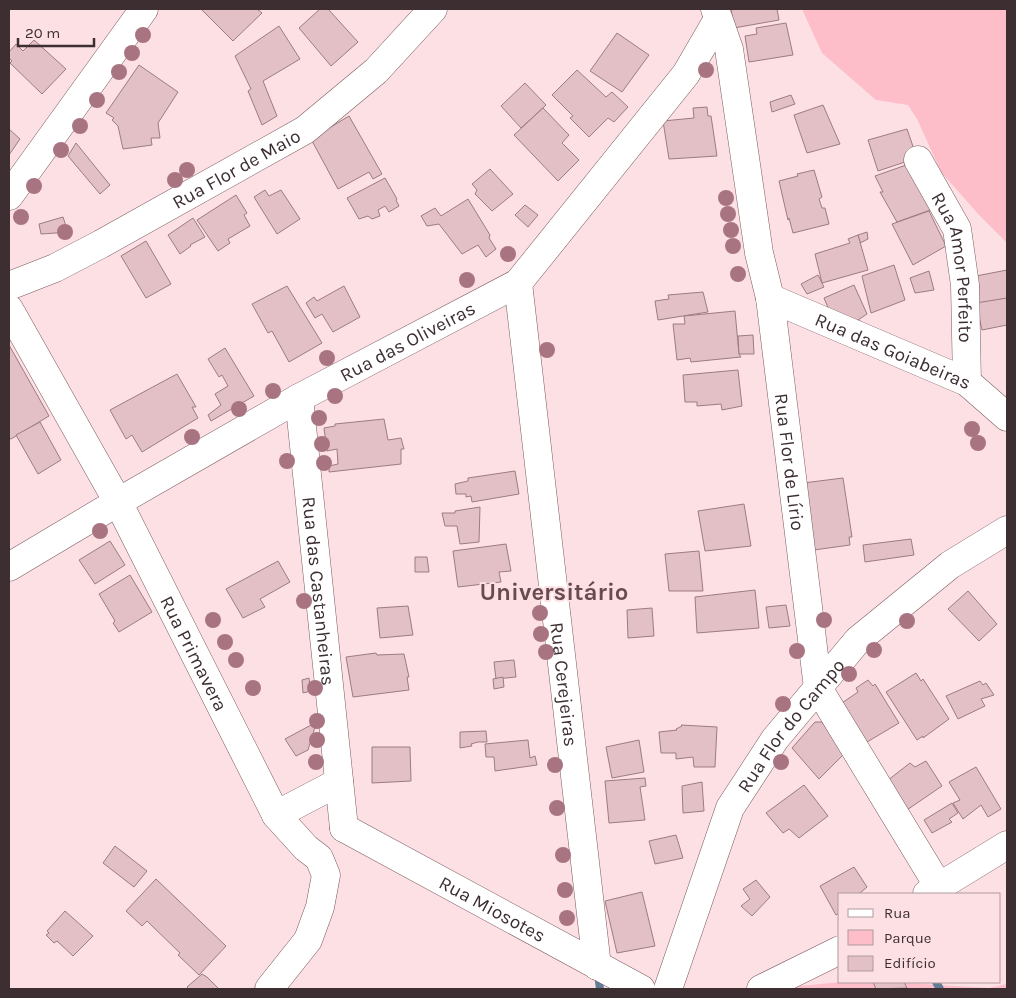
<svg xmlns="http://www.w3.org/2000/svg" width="1016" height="998" font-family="Karla,sans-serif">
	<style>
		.green { fill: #febec9 }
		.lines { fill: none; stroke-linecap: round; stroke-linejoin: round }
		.stream { stroke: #617c97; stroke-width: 8 }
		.building { fill: #e3c0c5; stroke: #9c7c81 }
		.minor-casing { stroke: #7a5b60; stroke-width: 29 }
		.minor { stroke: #fff; stroke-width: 28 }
		.tree { fill: #a97481 }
		.labels { text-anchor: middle; stroke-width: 4; stroke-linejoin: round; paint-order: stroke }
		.street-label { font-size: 19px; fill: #3c2e31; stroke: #fde0e4 }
		.district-label { font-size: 24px; font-weight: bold; fill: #684b50; stroke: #fde0e4 }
	</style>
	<rect width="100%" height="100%" fill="#fde0e4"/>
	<g class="green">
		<polygon points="802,9 1007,9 1007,243 980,216 941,172 917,119 908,105 876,100 822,53"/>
		<polygon points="840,982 890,982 989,988 1007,984 1007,989 771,989"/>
	</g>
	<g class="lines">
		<g class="stream">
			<polyline points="598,974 600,989"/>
			<polyline points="936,982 940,989"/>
		</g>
	</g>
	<g class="building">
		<polygon points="201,9 257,9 262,13 233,41"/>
		<polygon points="320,9 328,9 358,42 331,66 299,28"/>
		<polygon points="731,9 777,9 779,20 734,28"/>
		<polygon points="786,23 793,55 749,62 745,36 757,34 756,28"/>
		<polygon points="279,26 300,59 263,81 277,116 262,125 248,91 251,89 235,56"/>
		<polygon points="617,33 649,55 622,92 590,71"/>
		<polygon points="34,40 66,69 42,94 10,63 12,61 9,58 9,52 16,44 23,51"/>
		<polygon points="139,65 178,92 158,123 160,138 151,138 152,145 123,149 118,126 112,120 114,118 106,113"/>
		<polygon points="577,70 606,97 612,92 628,107 614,122 608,118 589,137 570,118 573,116 552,95"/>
		<polygon points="525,83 546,105 521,128 501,106"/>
		<polygon points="791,95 795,104 772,112 770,102"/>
		<polygon points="823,105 840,144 807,153 794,115"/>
		<polygon points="707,107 708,116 711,116 717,156 669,159 663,121 694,118 693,108"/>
		<polygon points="543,108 569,135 562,143 579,160 558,181 514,135"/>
		<polygon points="349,116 382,174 373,179 369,172 338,189 311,139"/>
		<polygon points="9,129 20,139 9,155"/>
		<polygon points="907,129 917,158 878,171 868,140"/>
		<polygon points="76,143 110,185 100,194 68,156"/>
		<polygon points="909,164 933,209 897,222 880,192 883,192 875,176"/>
		<polygon points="490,169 513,194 492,211 475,194 477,190 472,184"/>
		<polygon points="814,170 822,197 819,199 822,208 825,208 829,224 793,233 789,218 788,220 779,181 798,176 797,174"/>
		<polygon points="385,178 397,199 396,200 399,206 389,212 385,206 378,210 380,216 372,219 368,216 359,219 347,198"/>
		<polygon points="265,190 269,196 281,190 300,219 277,234 254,197"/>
		<polygon points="236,195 247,213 244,215 250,226 228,239 230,243 218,251 197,220"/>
		<polygon points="468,199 490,235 489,238 496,249 486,257 478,245 462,254 439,224 427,226 421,216 435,208 441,216"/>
		<polygon points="525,205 538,215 528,227 515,215"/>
		<polygon points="929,211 946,246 913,265 892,224"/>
		<polygon points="63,217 67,229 56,233 41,234 39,224"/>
		<polygon points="193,218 205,237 190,245 191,246 180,254 168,235"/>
		<polygon points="867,232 868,239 860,243 858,235"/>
		<polygon points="858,235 868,270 822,283 815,254 850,243 848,239"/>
		<polygon points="146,241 171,284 146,298 121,256"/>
		<polygon points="894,265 905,300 871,313 862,276"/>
		<polygon points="1007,270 1007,298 979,304 976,276"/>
		<polygon points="929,271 934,290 915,293 910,278"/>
		<polygon points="818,275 824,287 807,294 801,284"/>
		<polygon points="854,285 867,314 858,320 862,322 851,327 832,317 824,298"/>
		<polygon points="287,286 322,343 289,362 272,331 268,333 252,304"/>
		<polygon points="344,286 360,317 333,332 322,314 315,318 306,303 314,297 317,301"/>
		<polygon points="703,292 708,312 658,320 655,301 669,299 668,295"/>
		<polygon points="1007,298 1007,325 982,330 976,303"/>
		<polygon points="735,311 739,354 741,357 691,362 690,358 677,360 673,324 685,324 684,316"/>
		<polygon points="753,335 754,354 739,354 738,336"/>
		<polygon points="9,345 49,416 11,439 9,438"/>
		<polygon points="225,348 254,396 211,421 208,415 221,405 215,394 228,386 222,375 219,377 208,359"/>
		<polygon points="738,370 742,406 722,410 721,404 697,406 697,402 685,402 683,375"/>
		<polygon points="177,374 196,407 192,407 198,418 142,452 132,435 126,439 110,410"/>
		<polygon points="384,419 388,440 401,438 404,449 401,449 401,464 329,472 329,466 338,464 337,449 327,451 324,428 335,426 335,424"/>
		<polygon points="40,422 61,460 38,474 16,435"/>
		<polygon points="515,471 519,494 472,502 471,496 466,497 466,494 456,494 455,484 468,481 468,478"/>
		<polygon points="843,478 852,537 849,537 850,545 814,550 803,483"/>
		<polygon points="744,504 751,546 705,551 698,511"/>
		<polygon points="480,507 479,542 460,544 457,526 445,526 442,513 455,513 455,511"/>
		<polygon points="911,539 914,555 865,562 863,545"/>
		<polygon points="110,541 125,565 95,584 79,560"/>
		<polygon points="506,544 511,571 499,572 501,582 458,587 453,551"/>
		<polygon points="699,551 703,591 669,591 665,554"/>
		<polygon points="415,557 427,557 429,572 415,572"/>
		<polygon points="278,561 290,582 260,599 265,607 243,618 226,589"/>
		<polygon points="130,575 152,612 119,632 113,623 115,621 99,594"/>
		<polygon points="755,590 759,628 697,633 695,597"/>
		<polygon points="968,591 997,624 979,641 948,609"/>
		<polygon points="786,605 790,626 769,628 766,607"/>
		<polygon points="408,606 413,635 380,638 377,608"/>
		<polygon points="652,608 654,636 628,638 627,610"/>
		<polygon points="376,653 377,655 404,654 409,677 407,677 409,690 353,697 346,657"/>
		<polygon points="514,660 516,677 496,679 494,662"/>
		<polygon points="916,673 921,681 923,679 949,719 923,738 923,736 917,740 886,692"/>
		<polygon points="503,677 504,687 494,689 493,679"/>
		<polygon points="309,678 311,691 303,693 302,680"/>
		<polygon points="868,680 873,686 875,684 899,723 862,745 839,705 858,692 856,688"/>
		<polygon points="980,681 983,685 986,683 994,695 981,699 985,706 958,719 946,696"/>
		<polygon points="815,722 822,722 844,754 819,779 792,748"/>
		<polygon points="313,724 315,727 308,750 296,756 285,739"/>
		<polygon points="681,725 717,727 715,767 694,767 693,757 676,759 676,753 661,753 659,732 677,730 676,729 682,726"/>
		<polygon points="486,731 487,742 478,742 471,744 472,746 460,748 460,732"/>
		<polygon points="528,740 530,758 535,756 537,765 495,771 494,757 486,757 485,744"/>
		<polygon points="639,740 644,772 612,778 606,747"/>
		<polygon points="372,747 410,747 411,781 372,783"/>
		<polygon points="926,761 942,786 901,814 883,784 910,763 915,767"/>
		<polygon points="976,767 1001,809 988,817 981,805 963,819 953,803 960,800 949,782"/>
		<polygon points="645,778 646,786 640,787 645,820 609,823 605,781"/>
		<polygon points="702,782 704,811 683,813 682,786"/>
		<polygon points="804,785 828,816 799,838 789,829 783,833 766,813"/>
		<polygon points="952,803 958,813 949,819 952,822 932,833 924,820"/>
		<polygon points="676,835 683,858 655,864 649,841"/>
		<polygon points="115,846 147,871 134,887 103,863"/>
		<polygon points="854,867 867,887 859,894 840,894 840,912 836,915 820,886"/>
		<polygon points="156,879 226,946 199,975 178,955 180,953 147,921 142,926 126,911"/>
		<polygon points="756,880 770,897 752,916 741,906 750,899 743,889"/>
		<polygon points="642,892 655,946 617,953 605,901"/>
		<polygon points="65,911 93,936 73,956 57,941 54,943 46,935 49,933 47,931"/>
		<polygon points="202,974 207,977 219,989 189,989 187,987"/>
		<polygon points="873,982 904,982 907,988 876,989"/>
	</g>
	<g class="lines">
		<defs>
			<g id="minor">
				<path id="s1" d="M715 9 729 49 759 253 770 298 818 688 939 887"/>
				<path id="s2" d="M918 160 957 229 965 285 967 382"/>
				<polyline points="9,196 144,9"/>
				<path id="s3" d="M518 283 597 966"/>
				<path id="s4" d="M9 286 55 268 101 244 305 130 376 71 433 9"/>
				<path id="s5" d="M770 298 967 382 1007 417"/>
				<path id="s6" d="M9 309 118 502 276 815 306 848 319 858 326 875 320 907 308 940 269 989"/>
				<path id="s7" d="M299 398 344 828"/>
				<path id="s8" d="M9 567 118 502 299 398 518 283 686 74 718 19"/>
				<polyline points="276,815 339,782"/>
				<path id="s9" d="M344 828 641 989"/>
				<polyline points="927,894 1007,845"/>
				<path id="s10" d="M668 989 730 808 775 739 858 640 950 565 1007 530"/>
				<polyline points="761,989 840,950"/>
			</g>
		</defs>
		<use href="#minor" class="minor-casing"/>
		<use href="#minor" class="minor"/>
	</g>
	<g class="tree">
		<circle cx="143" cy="35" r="8"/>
		<circle cx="132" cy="53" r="8"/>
		<circle cx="706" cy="70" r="8"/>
		<circle cx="119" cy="72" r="8"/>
		<circle cx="97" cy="100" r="8"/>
		<circle cx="80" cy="126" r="8"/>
		<circle cx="61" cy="150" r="8"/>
		<circle cx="187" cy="170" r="8"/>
		<circle cx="175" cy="180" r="8"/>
		<circle cx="34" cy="186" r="8"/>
		<circle cx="726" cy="198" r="8"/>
		<circle cx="728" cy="214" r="8"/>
		<circle cx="21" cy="217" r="8"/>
		<circle cx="731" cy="230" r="8"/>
		<circle cx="65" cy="232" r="8"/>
		<circle cx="733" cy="246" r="8"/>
		<circle cx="508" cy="254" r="8"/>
		<circle cx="738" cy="274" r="8"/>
		<circle cx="467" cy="280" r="8"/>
		<circle cx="547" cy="350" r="8"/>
		<circle cx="327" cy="358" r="8"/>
		<circle cx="273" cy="391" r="8"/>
		<circle cx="335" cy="396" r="8"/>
		<circle cx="239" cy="409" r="8"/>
		<circle cx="319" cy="418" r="8"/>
		<circle cx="972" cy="429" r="8"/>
		<circle cx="192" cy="437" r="8"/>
		<circle cx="978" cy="443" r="8"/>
		<circle cx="322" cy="444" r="8"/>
		<circle cx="287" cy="461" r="8"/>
		<circle cx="324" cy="463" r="8"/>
		<circle cx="100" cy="531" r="8"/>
		<circle cx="304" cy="601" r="8"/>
		<circle cx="540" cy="613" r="8"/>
		<circle cx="213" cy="620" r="8"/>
		<circle cx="824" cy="620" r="8"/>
		<circle cx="907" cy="621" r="8"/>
		<circle cx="541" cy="634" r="8"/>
		<circle cx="225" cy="642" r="8"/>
		<circle cx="874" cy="650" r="8"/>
		<circle cx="797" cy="651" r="8"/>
		<circle cx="546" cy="652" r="8"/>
		<circle cx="236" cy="660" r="8"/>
		<circle cx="849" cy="674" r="8"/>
		<circle cx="253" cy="688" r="8"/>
		<circle cx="315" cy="688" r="8"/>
		<circle cx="783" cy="704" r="8"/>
		<circle cx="317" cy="721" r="8"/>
		<circle cx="317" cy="740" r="8"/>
		<circle cx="316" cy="762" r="8"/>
		<circle cx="781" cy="762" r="8"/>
		<circle cx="555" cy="765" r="8"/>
		<circle cx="557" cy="808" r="8"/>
		<circle cx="563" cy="855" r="8"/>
		<circle cx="565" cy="890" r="8"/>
		<circle cx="567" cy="918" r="8"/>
	</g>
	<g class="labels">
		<g class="street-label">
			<text dy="7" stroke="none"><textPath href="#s4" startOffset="256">Rua Flor de Maio</textPath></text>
			<text dy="7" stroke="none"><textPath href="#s2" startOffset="116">Rua Amor Perfeito</textPath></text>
			<text dy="7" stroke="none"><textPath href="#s8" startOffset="458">Rua das Oliveiras</textPath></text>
			<text dy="7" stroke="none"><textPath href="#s5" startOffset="134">Rua das Goiabeiras</textPath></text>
			<text dy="7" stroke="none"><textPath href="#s1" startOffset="460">Rua Flor de Lírio</textPath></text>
			<text dy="7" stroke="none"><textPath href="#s7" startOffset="194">Rua das Castanheiras</textPath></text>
			<text dy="7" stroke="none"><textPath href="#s6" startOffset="391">Rua Primavera</textPath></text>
			<text dy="7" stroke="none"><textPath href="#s3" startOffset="404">Rua Cerejeiras</textPath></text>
			<text dy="7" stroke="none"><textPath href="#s10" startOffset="294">Rua Flor do Campo</textPath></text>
			<text dy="7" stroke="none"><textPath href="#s9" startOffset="169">Rua Miosotes</textPath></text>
		</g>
		<g class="district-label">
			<text x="554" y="600">Universitário</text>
		</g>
	</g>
	<rect width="1016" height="998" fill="none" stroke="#3c2e31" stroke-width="20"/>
	<rect x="838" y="893" width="162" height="90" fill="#fde0e4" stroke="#b0999c"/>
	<rect x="848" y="909" width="25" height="8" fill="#ffffff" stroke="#b0999c"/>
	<text x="884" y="918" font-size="15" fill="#3c2e31">Rua</text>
	<rect x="848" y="930" width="25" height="15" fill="#febec9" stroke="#b0999c"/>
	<text x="884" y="943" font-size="15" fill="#3c2e31">Parque</text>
	<rect x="848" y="956" width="25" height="15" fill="#e3c0c5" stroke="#b0999c"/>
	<text x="884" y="968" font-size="15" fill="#3c2e31">Edifício</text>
	<path d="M18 38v8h76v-8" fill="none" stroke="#3c2e31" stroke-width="2.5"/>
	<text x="25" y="38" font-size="15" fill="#3c2e31" stroke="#fde0e4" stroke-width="4" paint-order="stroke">20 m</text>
</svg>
